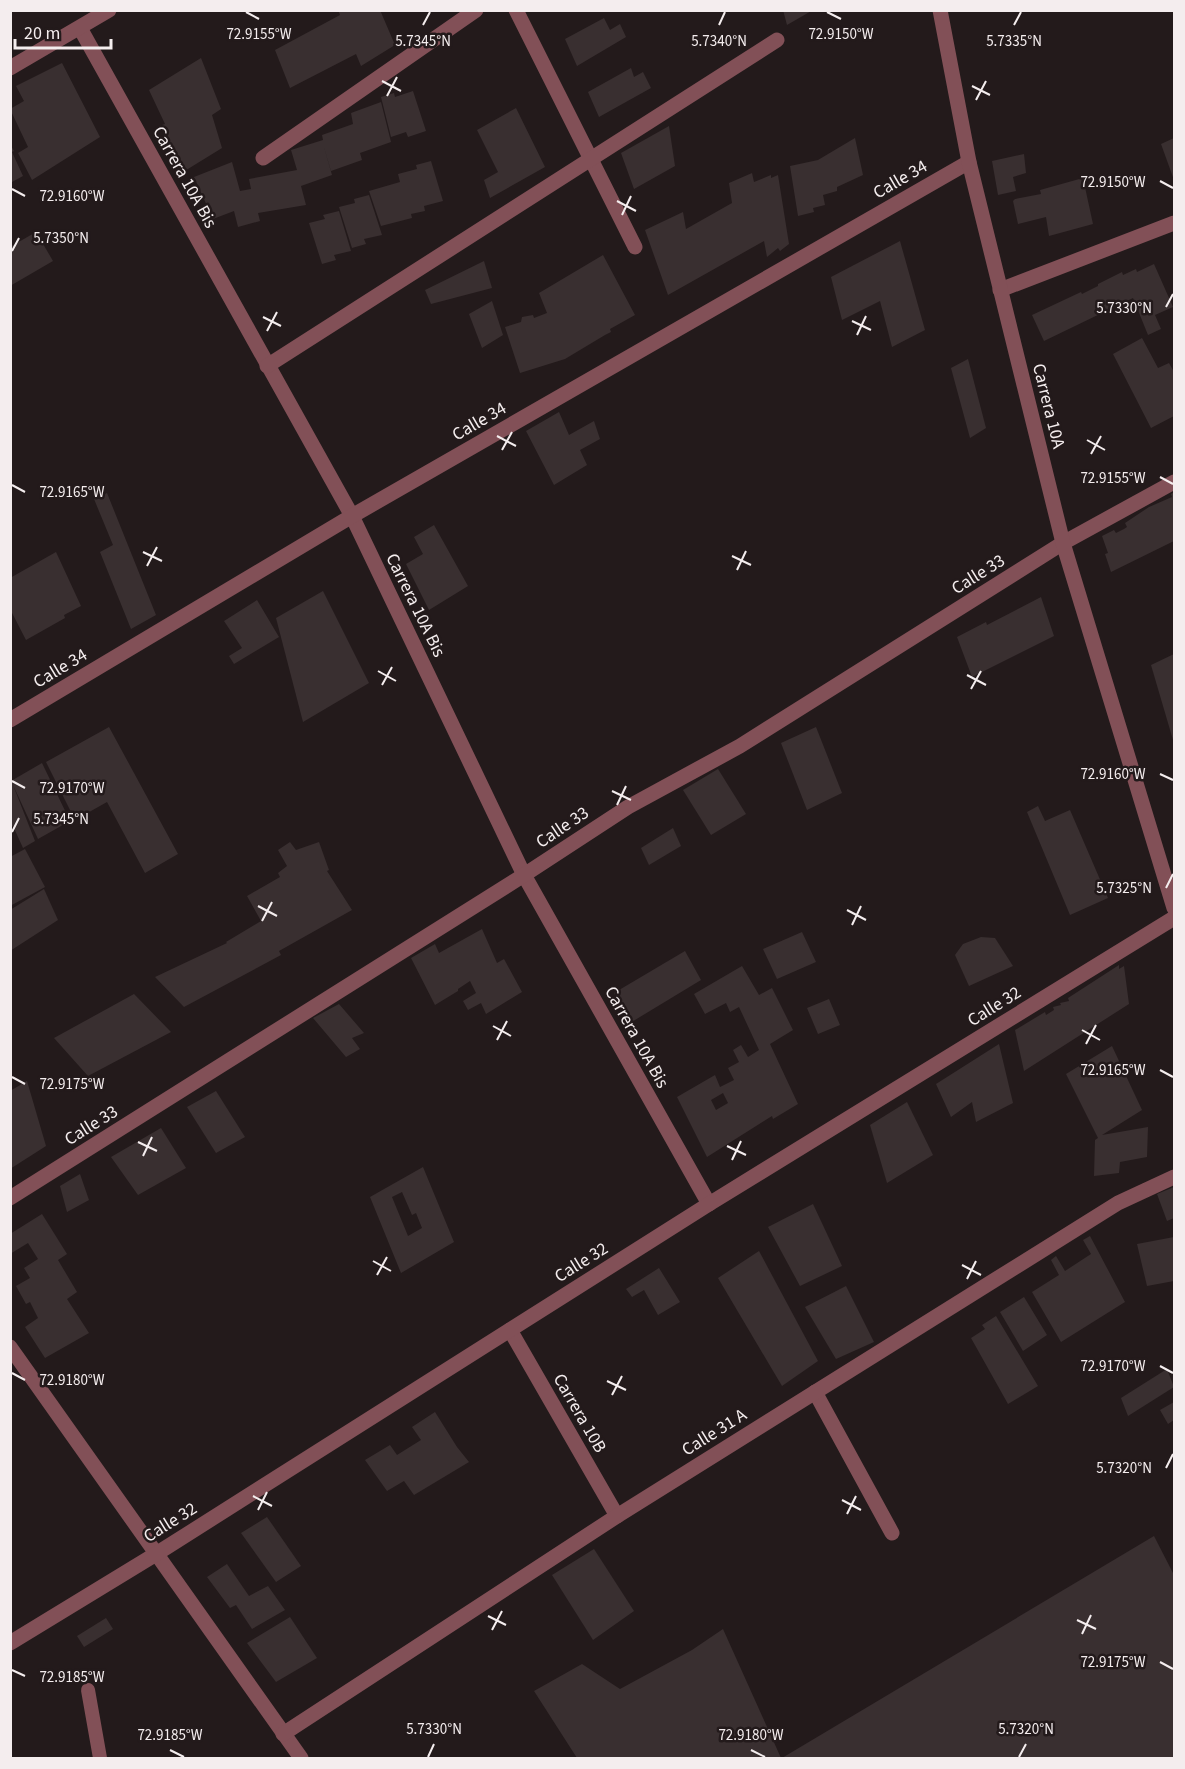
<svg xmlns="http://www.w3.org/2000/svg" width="1185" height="1769" font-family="'Source Sans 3',sans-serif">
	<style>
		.building { fill: #392f30; fill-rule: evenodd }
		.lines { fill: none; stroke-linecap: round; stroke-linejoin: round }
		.service { stroke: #825057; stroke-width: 14 }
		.minor { stroke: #825057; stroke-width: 15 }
		.tertiary { stroke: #825057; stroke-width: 15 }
		.ticks { fill: none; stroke: #f4edee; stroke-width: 2 }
		.labels { text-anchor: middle; stroke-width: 5; stroke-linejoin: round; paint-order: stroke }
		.street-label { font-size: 18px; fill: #f4edee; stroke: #231a1b }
		.ticks-label { font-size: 15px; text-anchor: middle; fill: #f4edee; stroke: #231a1b; stroke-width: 5; stroke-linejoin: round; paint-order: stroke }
	</style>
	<rect width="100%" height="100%" fill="#231a1b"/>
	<g class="building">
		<polygon points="338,10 380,10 395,45 361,66 356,54 290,88 275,50 340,15"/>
		<polygon points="783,10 813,10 787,25"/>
		<polygon points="604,18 610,30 620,24 626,37 577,66 565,39"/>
		<polygon points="201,58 221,109 212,115 222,148 183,172 162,125 165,124 149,90"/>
		<polygon points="62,63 100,137 32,180 18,153 28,147 10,109 24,101 16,86"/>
		<polygon points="631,68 634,77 643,72 651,88 599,117 588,92"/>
		<polygon points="413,91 426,131 408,137 406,132 391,137 381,97 394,93 395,97"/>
		<polygon points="381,102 391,142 360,153 362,160 331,171 323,144 332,175 301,186 306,205 258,213 260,221 238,227 234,211 213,219 194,177 232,162 240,191 251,189 249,179 297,170 291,150 323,140 322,135 353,124 351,113"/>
		<polygon points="516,108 545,167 490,198 484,180 498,172 477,130"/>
		<polygon points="669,126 675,166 634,189 621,153"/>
		<polygon points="855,138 863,175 837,187 837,191 823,195 825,205 813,208 814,212 798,216 790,166 818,160"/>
		<polygon points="1174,138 1174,180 1161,144"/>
		<polygon points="10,144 14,151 12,152 23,176 12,182 10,178"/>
		<polygon points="1024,154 1026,173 1013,177 1016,191 998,195 992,161"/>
		<polygon points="431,161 443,201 424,206 425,211 411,214 412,218 381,226 369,191 400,182 398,174 417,169 416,165"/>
		<polygon points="752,173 754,182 771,175 771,178 778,175 789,244 780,251 778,248 767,257 764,241 668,295 645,230 683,212 686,229 732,203 729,183"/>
		<polygon points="1083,178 1093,224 1049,236 1046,217 1018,224 1013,201 1015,199 1041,194 1040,190"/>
		<polygon points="369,195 382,235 364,239 366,244 352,248 339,207 355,203 354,199"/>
		<polygon points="339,211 351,251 334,255 336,260 322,264 309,223 325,219 323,215"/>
		<polygon points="36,232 53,261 10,286 10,247"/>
		<polygon points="900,241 925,330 892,347 880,301 842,320 831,277"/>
		<polygon points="603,255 635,315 610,329 611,332 605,335 565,359 520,373 505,327 521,322 522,317 533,315 534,318 547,313 539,293"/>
		<polygon points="484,261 492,288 431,304 425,290"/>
		<polygon points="1154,264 1173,307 1155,315 1161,329 1148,335 1133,298 1044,341 1032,315 1081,292 1082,294 1098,286 1098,284 1122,272 1123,275 1136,269 1137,272"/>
		<polygon points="492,301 503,335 482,348 469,314"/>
		<polygon points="1142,338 1158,368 1169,363 1174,372 1174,416 1151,428 1113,354"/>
		<polygon points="968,359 986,428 970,438 951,368"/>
		<polygon points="559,412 569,435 594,421 600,439 580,450 587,465 554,485 526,431"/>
		<polygon points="1174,492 1174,541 1111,572 1105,554 1108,553 1102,536 1114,530 1116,533 1124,529 1127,527 1125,523 1149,507 1172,497 1171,494"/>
		<polygon points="107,493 156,615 131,629 100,552 113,545 94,499"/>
		<polygon points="434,525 468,586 429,610 406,564 423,554 414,537"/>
		<polygon points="56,552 81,606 64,615 65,618 26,640 10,609 10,578"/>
		<polygon points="323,591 369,683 303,722 276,618"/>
		<polygon points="1041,597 1054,636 972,677 957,637 986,622 987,625"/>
		<polygon points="257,600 279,637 234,664 229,656 242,648 224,621"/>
		<polygon points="1174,654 1174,739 1173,740 1151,665"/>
		<polygon points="109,727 178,854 145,873 107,802 75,820 46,762"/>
		<polygon points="816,727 842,793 807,810 781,743"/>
		<polygon points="42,763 70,821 38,839 13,785 35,841 23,848 13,826 10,827 10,779 11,781"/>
		<polygon points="718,769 746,814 711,835 683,790"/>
		<polygon points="1038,806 1045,821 1070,810 1108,898 1070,915 1027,812"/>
		<polygon points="673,828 681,846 649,865 641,848"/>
		<polygon points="290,842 296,850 319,842 329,870 327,871 352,910 279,951 281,955 184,1007 155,977 227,943 226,942 261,921 247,896 280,877 278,873 287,866 278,850"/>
		<polygon points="25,849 45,887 10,906 10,857"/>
		<polygon points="44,889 58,920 10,951 10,910"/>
		<polygon points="482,929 497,963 504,959 522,992 486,1014 481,1003 468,1010 463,1001 476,993 470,981 458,989 458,991 435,1005 411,958 435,944 439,953"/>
		<polygon points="802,932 816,962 777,979 763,949"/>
		<polygon points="981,937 995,938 1013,966 969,986 955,955 963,944"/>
		<polygon points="685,951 701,980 630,1023 614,993"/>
		<polygon points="1119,965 1119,969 1124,966 1129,1004 1024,1071 1015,1030 1045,1012 1046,1015 1054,1010 1053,1007 1061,1005 1060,1003 1069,1001 1068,998"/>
		<path d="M742 966 759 995 772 988 793 1030 770 1044 798 1104 773 1119 772 1116 707 1157 677 1097 715 1075 720 1087 734 1080 728 1068 739 1062 733 1050 741 1045 748 1057 759 1050 739 1007 730 1012 726 1003 705 1014 694 994ZM723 1093 728 1103 716 1110 711 1100Z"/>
		<polygon points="134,994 171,1032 88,1076 54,1038"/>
		<polygon points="829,999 840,1025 818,1034 807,1008"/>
		<polygon points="339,1004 364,1033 352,1038 360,1049 346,1057 313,1018"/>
		<polygon points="999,1044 1013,1103 976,1122 972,1102 951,1117 936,1084"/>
		<polygon points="1112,1046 1142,1110 1102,1135 1148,1127 1147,1157 1120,1162 1119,1173 1094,1176 1095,1140 1098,1138 1066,1074"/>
		<polygon points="27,1081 46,1146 10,1169 10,1091"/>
		<polygon points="216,1091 245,1137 216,1153 187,1107"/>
		<polygon points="907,1102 933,1155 887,1183 870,1125"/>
		<polygon points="161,1128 186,1168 138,1195 111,1157"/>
		<path d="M423 1167 454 1242 401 1273 370 1197ZM402 1192 412 1215 416 1213 422 1228 408 1236 392 1197Z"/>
		<polygon points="80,1174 89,1200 67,1212 60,1186"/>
		<polygon points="1174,1187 1174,1218 1167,1221 1157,1194"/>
		<polygon points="813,1204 842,1266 800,1286 768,1227"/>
		<polygon points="42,1214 67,1254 58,1260 77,1292 67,1299 89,1333 45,1358 25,1327 38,1318 30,1302 26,1304 16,1286 30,1278 24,1268 38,1259 28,1243 10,1254 10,1234"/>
		<polygon points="1090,1236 1125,1302 1061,1342 1032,1292 1059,1275 1051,1260 1056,1256 1065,1271 1091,1254 1083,1240"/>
		<polygon points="1174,1237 1174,1281 1147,1286 1137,1244"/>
		<polygon points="759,1251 818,1361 782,1386 718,1278"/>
		<polygon points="659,1268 680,1302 658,1315 644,1290 632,1297 626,1289"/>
		<polygon points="846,1286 874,1342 836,1359 805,1307"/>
		<polygon points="1024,1297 1047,1335 1023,1351 1000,1312"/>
		<polygon points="996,1316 1038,1386 1008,1404 971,1338 985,1329 982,1325"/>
		<polygon points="1167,1369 1174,1387 1128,1416 1121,1398"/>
		<polygon points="1174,1402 1174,1420 1168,1424 1160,1410"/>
		<polygon points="435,1412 457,1447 469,1462 414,1495 404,1481 387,1491 365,1460 390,1445 397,1455 421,1440 412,1427"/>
		<polygon points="267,1517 301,1566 276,1582 241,1533"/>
		<polygon points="1154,1536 1174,1575 1174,1758 782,1758"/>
		<polygon points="594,1549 634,1611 593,1640 552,1575"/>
		<polygon points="227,1564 249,1596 268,1586 285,1610 252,1629 236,1605 230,1608 207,1577"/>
		<polygon points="290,1617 317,1658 276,1682 247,1643"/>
		<polygon points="106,1618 113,1629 84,1647 77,1636"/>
		<polygon points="723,1629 781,1758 577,1758 534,1691 582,1664 620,1689 692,1650"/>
	</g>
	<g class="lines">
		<polyline class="service" points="88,1690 100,1758"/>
		<g class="minor">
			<polyline points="516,10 635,247"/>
			<polyline points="80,28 352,516 524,875 709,1204"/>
			<polyline points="10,68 109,10"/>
			<polyline points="263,158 476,10"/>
			<polyline points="1000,290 1174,223"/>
			<polyline points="267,366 777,40"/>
			<polyline points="10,720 352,516 969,162"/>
			<polyline points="10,1198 524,875 628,807 740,746 1063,543 1174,482"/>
			<polyline points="510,1330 617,1516"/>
			<polyline points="10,1347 301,1758"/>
			<polyline points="815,1392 892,1533"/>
			<polyline points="10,1643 156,1554 709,1204 1174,918"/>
			<polyline points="283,1734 617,1516 1118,1203 1174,1177"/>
		</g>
		<polyline class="tertiary" points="940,10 969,162 1063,543 1174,908"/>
	</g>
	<path class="ticks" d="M246 12 259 19M827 12 841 19M423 25 430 12M719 25 725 12M1014 25 1021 12M382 81 401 91M972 86 990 95M387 96 397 77M976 100 986 81M1160 181 1173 188M12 189 25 196M617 201 636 211M622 215 631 196M12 251 19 238M1166 307 1173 294M263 317 281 326M852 321 871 330M267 331 277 312M857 335 866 316M497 436 516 446M1087 440 1105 450M502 450 512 432M1091 454 1101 436M1160 477 1173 484M12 485 25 492M143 552 162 561M732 556 751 565M147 566 157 547M737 570 746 551M378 671 396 681M967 675 986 685M382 685 392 667M971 689 981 671M1160 774 1173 780M12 781 25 788M612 791 631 800M617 805 626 786M12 832 19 818M1166 888 1173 874M258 906 277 916M847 910 866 920M262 921 272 902M852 925 861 906M493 1026 511 1036M1082 1030 1100 1040M497 1040 507 1021M1086 1044 1096 1025M1160 1070 1173 1077M12 1077 25 1084M138 1142 157 1151M727 1146 746 1155M143 1156 152 1137M732 1160 741 1141M373 1261 391 1271M962 1265 981 1275M377 1275 387 1257M967 1279 976 1261M1160 1366 1173 1373M12 1373 25 1380M607 1381 626 1390M612 1395 622 1376M1166 1468 1173 1454M253 1496 272 1506M842 1500 861 1510M258 1510 267 1492M847 1514 856 1496M488 1616 506 1625M1077 1620 1096 1629M492 1630 502 1611M1082 1634 1091 1615M1160 1662 1173 1669M12 1670 25 1676M170 1750 184 1757M751 1750 765 1757M428 1757 434 1744M1019 1757 1026 1744"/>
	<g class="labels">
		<g class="street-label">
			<text transform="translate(185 177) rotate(61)" y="6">Carrera 10A Bis</text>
			<text transform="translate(900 179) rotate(-30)" y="6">Calle 34</text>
			<text transform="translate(1049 406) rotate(76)" y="6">Carrera 10A</text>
			<text transform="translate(479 421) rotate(-30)" y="6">Calle 34</text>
			<text transform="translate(978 574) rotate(-32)" y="6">Calle 33</text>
			<text transform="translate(416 605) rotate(64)" y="6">Carrera 10A Bis</text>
			<text transform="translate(60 668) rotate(-31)" y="6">Calle 34</text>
			<text transform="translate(562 827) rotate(-34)" y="6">Calle 33</text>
			<text transform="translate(994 1006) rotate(-32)" y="6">Calle 32</text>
			<text transform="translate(637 1037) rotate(61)" y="6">Carrera 10A Bis</text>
			<text transform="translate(91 1125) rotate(-32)" y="6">Calle 33</text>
			<text transform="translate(581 1262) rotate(-32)" y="6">Calle 32</text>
			<text transform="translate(580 1413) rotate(60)" y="6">Carrera 10B</text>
			<text transform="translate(714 1432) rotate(-32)" y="6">Calle 31 A</text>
			<text transform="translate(170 1522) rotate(-32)" y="6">Calle 32</text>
		</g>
	</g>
	<g class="ticks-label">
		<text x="259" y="39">72.9155°W</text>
		<text x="841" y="39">72.9150°W</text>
		<text x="423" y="46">5.7345°N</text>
		<text x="719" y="46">5.7340°N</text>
		<text x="1014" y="46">5.7335°N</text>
		<text x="1113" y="187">72.9150°W</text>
		<text x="72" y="201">72.9160°W</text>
		<text x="61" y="243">5.7350°N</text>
		<text x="1124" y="313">5.7330°N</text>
		<text x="1113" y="483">72.9155°W</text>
		<text x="72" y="497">72.9165°W</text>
		<text x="1113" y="779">72.9160°W</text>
		<text x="72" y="793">72.9170°W</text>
		<text x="61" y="824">5.7345°N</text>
		<text x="1124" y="893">5.7325°N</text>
		<text x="1113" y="1075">72.9165°W</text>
		<text x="72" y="1089">72.9175°W</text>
		<text x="1113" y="1371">72.9170°W</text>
		<text x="72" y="1385">72.9180°W</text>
		<text x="1124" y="1473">5.7320°N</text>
		<text x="1113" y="1667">72.9175°W</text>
		<text x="72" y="1682">72.9185°W</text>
		<text x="434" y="1734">5.7330°N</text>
		<text x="1026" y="1734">5.7320°N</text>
		<text x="170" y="1740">72.9185°W</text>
		<text x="751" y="1740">72.9180°W</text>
	</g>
	<rect width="1185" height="1769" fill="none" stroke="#f4edee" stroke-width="24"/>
	<path d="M15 39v9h96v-9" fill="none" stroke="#f4edee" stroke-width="3"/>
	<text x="24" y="39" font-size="18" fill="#f4edee" stroke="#231a1b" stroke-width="4.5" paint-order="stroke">20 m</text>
</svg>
